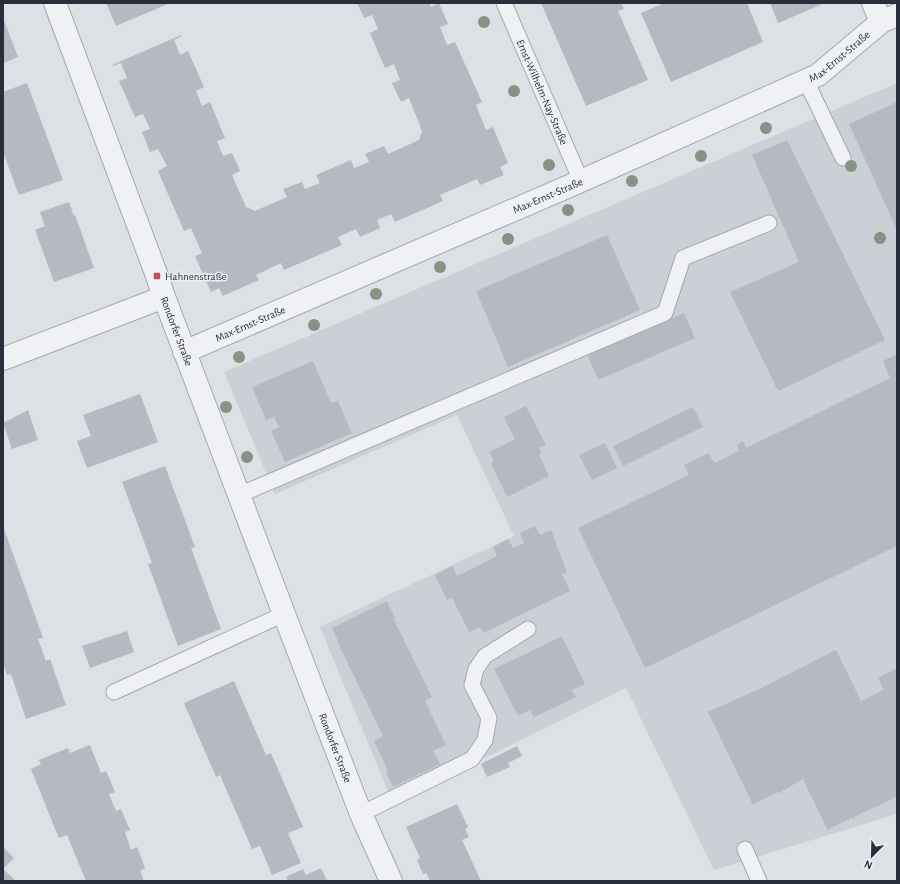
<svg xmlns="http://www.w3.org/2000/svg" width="900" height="884" font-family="'Alegreya Sans',sans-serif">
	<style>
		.built { fill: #cbcfd6 }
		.building { fill: #b5b9c1 }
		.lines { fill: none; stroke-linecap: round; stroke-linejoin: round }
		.lane-casing { stroke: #a3a7ae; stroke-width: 17 }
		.street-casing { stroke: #a3a7ae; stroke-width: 24 }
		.lane { stroke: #eff1f4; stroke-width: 15 }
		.street { stroke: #eff1f4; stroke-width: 22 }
		.tree { fill: #849385 }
		.poi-dot { fill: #bf4e5c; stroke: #eceff3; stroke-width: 1.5 }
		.labels { text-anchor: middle; stroke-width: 3; stroke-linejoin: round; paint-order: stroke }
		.street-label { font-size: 11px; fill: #282e3a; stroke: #eceff3 }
		.poi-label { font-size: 11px; fill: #282e3a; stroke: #eceff3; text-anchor: start }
	</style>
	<rect width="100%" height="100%" fill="#dde0e5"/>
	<polygon class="built" points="897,83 897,814 714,870 626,688 393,803 320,627 514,536 457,415 275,494 224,372"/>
	<g class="building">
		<polygon points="106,3 170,3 116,26"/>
		<polygon points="357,3 429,3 431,7 439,3 448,24 440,27 447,45 455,42 482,102 476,105 486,130 493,127 508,163 500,167 504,175 480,185 477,179 440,195 443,201 395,222 391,214 377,220 380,228 360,237 356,229 338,237 342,245 284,270 281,263 256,275 259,280 223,296 219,288 211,292 195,256 202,253 191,228 184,231 158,171 167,166 158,149 150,152 142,132 150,129 143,114 135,117 119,81 127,78 121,63 113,66 112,65 181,35 182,36 174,40 180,55 188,51 204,87 196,91 202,106 210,102 225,138 217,141 223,156 232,153 240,171 232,175 246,207 255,211 287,197 283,189 302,182 305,189 320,183 316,175 351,160 354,168 369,162 365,154 384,146 388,154 419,140 422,131 409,98 401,102 392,83 400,80 394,64 385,68 370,33 378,29 372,15 364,18"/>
		<polygon points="541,3 621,3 624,9 618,11 648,80 586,106"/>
		<polygon points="665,3 747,3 763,42 671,82 641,13"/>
		<polygon points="770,3 825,3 778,23"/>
		<polygon points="3,18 18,57 3,63"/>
		<polygon points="27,83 63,180 19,195 3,152 3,92"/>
		<polygon points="897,102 897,230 849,124"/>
		<polygon points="787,140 885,340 778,391 730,292 799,262 752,155"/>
		<polygon points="69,202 74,216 75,215 94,268 54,282 35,230 45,226 40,212"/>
		<polygon points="607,235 640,310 508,367 476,291"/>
		<polygon points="684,313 695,338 598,380 587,355"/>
		<polygon points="897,354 897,546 645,668 578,528 689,475 684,465 709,453 714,463 739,451 737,445 743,441 746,448 890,378 883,361"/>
		<polygon points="313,361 331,403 338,401 352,433 285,462 271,431 279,427 274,417 266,420 252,387"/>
		<polygon points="140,394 158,442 87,468 77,441 91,436 83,415"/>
		<polygon points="526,406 546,445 539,448 542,453 539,454 549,476 507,497 491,463 494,462 489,452 515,439 504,417"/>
		<polygon points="693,407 703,427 623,466 613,446"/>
		<polygon points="28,410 38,440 12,449 3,423"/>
		<polygon points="605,443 617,468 592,480 579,455"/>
		<polygon points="165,466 195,547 191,548 221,629 178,646 148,564 152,563 122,482"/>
		<polygon points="3,526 43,638 38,639 46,661 50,659 66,705 26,719 11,674 7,675 3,662"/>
		<polygon points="535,526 540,535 551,530 567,572 562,574 570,591 483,633 480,627 469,632 452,598 447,600 435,575 452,566 457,576 497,556 493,547 508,539 513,548 524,543 520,533"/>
		<polygon points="387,601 395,618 393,618 432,697 425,701 446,745 433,751 440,764 393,787 386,772 388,771 374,741 383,736 338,643 339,643 332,628"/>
		<polygon points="127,631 134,652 90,668 82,646"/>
		<polygon points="562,636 585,684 572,690 576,697 534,717 530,710 518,716 494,669"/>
		<polygon points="836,650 861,701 884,690 878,678 897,668 897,796 880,805 880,806 877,806 854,817 855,818 853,819 852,818 829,829 828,831 803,779 779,793 778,792 755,803 755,804 753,805 708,712 759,689"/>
		<polygon points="234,681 266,755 271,753 303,827 288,833 301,863 272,875 260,846 252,849 220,775 216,777 184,703"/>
		<polygon points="90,745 101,773 106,771 115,792 109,794 116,811 121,809 130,830 125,832 131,850 137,847 145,868 140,871 144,881 86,881 67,835 59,838 58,836 31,769 41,764 39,760 68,748 70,753"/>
		<polygon points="517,746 522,756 508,763 510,767 487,777 481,764"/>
		<polygon points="457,804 468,827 465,829 469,837 462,840 481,881 430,881 426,873 423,874 417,860 420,858 406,827"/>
		<polygon points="3,847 14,858 3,869 16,881 3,881"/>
		<polygon points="321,868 327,881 288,881 286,877 303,869 306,875"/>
	</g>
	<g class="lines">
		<defs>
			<g id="lane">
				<path id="s1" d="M504 3 581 181"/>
				<polyline points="806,81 843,158"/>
				<polyline points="239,495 665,313 683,258 769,223"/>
				<polyline points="114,692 284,614"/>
				<polyline points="361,814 472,759 485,740 489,718 472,685 476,669 485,656 528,629"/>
				<polyline points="745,849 759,881"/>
			</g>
			<g id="street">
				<path id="s2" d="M55 3 157 276 164 297 284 614 361 814 391 881"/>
				<polyline points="873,3 881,22"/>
				<path id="s3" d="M184 352 581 181 818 75 881 22 897 15"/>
				<polyline points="3,359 164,297"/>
			</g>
		</defs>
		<use href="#lane" class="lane-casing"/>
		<use href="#street" class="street-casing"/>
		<use href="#lane" class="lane"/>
		<use href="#street" class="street"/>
	</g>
	<g class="tree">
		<circle cx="484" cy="22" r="6"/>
		<circle cx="514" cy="91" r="6"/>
		<circle cx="766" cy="128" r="6"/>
		<circle cx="701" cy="156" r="6"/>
		<circle cx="549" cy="165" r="6"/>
		<circle cx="851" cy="166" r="6"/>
		<circle cx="632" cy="181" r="6"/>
		<circle cx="568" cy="210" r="6"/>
		<circle cx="880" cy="238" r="6"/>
		<circle cx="508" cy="239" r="6"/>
		<circle cx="440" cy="267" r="6"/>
		<circle cx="376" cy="294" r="6"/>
		<circle cx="314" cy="325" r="6"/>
		<circle cx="239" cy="357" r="6"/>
		<circle cx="226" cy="407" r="6"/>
		<circle cx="247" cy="457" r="6"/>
	</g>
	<rect class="poi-dot" x="153" y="272" width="8" height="8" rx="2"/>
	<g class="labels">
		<g class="street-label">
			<text dy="4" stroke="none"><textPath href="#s3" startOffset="720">Max-Ernst-Straße</textPath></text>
			<text dy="4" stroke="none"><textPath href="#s1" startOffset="97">Ernst-Wilhelm-Nay-Straße</textPath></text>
			<text dy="4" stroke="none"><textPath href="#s3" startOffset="396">Max-Ernst-Straße</textPath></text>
			<text dy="4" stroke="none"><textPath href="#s3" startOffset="72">Max-Ernst-Straße</textPath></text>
			<text dy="4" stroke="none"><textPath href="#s2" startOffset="350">Rondorfer Straße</textPath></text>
			<text dy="4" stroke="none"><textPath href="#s2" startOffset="796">Rondorfer Straße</textPath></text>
		</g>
		<g class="poi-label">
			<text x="165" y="280">Hahnenstraße</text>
		</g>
	</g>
	<rect width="900" height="884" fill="none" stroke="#282e3a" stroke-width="8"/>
	<g transform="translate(872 856) rotate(203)" stroke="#eceff3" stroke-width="3" paint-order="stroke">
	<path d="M0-3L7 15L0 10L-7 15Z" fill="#282e3a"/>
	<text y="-6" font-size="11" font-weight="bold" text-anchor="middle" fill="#282e3a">N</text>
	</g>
</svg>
